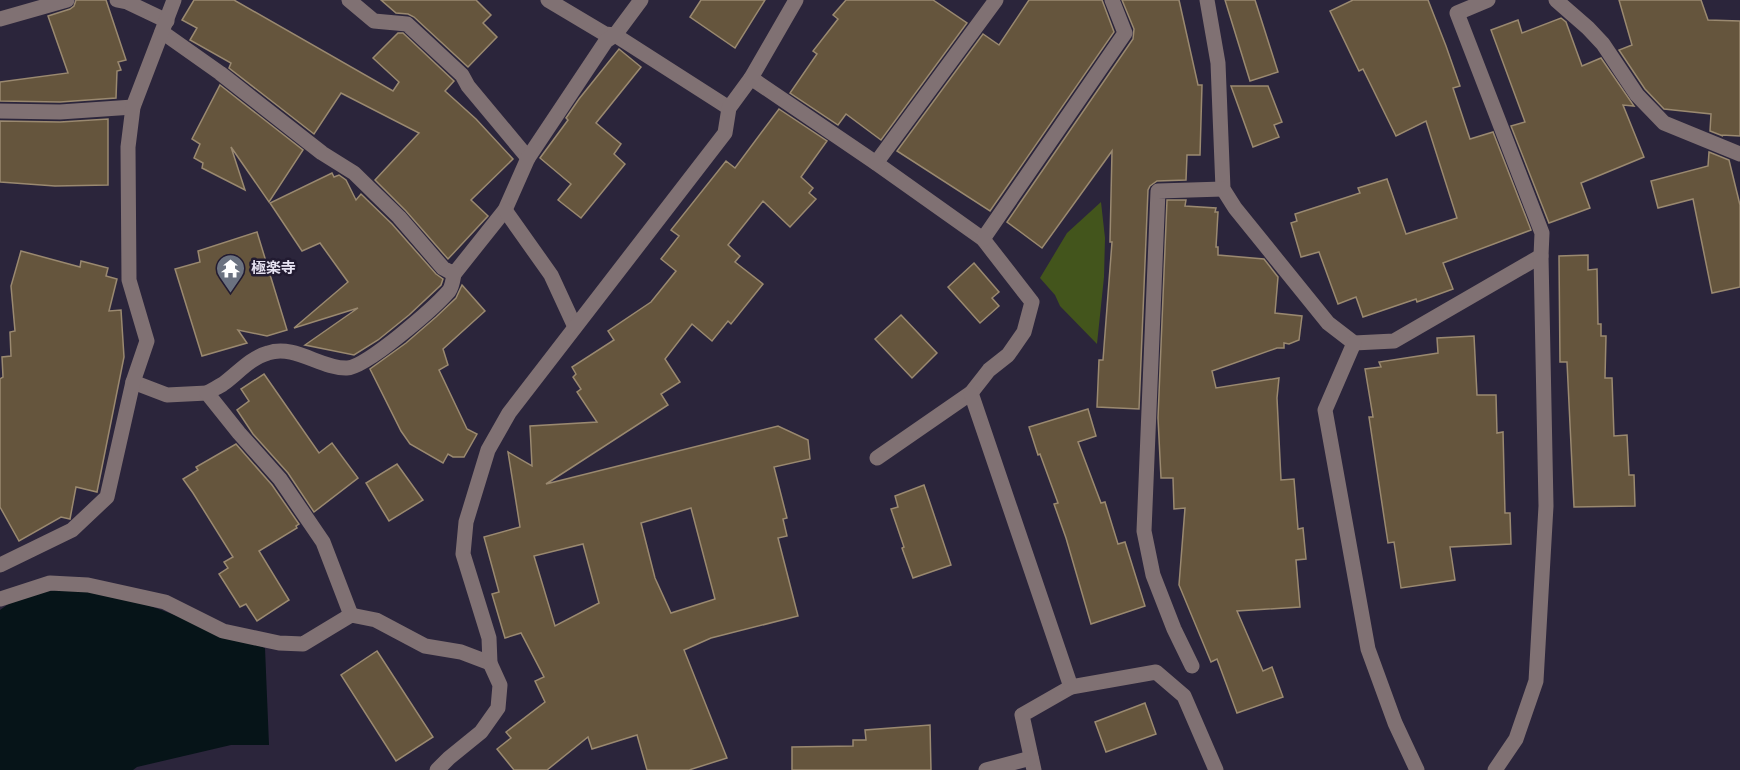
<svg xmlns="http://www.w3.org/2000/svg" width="1740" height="770" font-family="Arial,'Noto Sans JP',sans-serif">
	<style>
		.green { fill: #43551c }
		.water { fill: #061418 }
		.building { fill: #65553d; stroke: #9a8970; stroke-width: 1.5; fill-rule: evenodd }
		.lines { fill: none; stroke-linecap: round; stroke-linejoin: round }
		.minor { stroke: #807173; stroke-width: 15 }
		.labels { text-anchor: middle; stroke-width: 5; stroke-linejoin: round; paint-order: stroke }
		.poi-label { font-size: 15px; font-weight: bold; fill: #e6e2f1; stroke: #221b31; text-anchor: start }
	</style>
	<rect width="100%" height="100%" fill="#2b253b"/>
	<polygon class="green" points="1101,202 1105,238 1104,277 1097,344 1060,306 1055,295 1040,278 1067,233"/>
	<polygon class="water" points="93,585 265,648 269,745 231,745 137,767 133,770 0,770 0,610 21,595"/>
	<g class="building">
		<polygon points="76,0 106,0 126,60 118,62 121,70 117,71 116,98 60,102 0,101 0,82 68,73 48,16 70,9 74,6"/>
		<polygon points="194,0 234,0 393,91 399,82 373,58 398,33 403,33 454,81 445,91 476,119 513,159 471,200 488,216 448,259 406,211 375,180 419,133 341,93 314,134 229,68 231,63 190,40 197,28 182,20"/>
		<polygon points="381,0 476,0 491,15 483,23 497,37 468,67 414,17 408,14 396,13"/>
		<polygon points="701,0 765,0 735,48 690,17"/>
		<polygon points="846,0 933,0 967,23 881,140 846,114 838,125 790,93 817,54 813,51 838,19 833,15"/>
		<polygon points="1029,0 1102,0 1114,32 990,211 897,151 983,34 999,45"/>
		<polygon points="1122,0 1179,0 1198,85 1202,85 1200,155 1187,155 1186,180 1157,181 1150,186 1148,190 1139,409 1097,407 1099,360 1103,360 1112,242 1110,242 1112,151 1042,248 1007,222 1133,39 1134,29"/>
		<polygon points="1225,0 1255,0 1278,72 1250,81"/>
		<polygon points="1353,0 1428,0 1446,46 1460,86 1453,88 1470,139 1493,132 1531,230 1443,263 1453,289 1417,302 1416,299 1363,317 1356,297 1338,304 1319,252 1301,257 1291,223 1297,221 1295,214 1360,193 1358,188 1387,179 1406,234 1457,218 1426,121 1396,136 1363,69 1359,71 1330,11"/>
		<polygon points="1619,0 1701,0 1708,20 1740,21 1740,136 1722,135 1723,136 1710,131 1711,114 1664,109 1645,89 1619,50 1632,45"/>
		<polygon points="1561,18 1566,22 1582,66 1601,58 1634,106 1623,105 1644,157 1581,183 1590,208 1549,223 1511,126 1525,122 1491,30 1518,20 1522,33"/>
		<polygon points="619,49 641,67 596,123 621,144 614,154 625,164 581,218 558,200 571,184 540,158 568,120 566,118 579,99"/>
		<polygon points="220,85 303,150 269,202 231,147 245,190 202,168 203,163 194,158 200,144 192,139"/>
		<polygon points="1231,86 1268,86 1282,122 1274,125 1279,137 1253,147"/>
		<path d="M779 109 827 141 801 177 813 188 809 193 816 199 790 227 763 201 728 245 740 256 735 262 763 284 731 324 728 321 712 341 692 324 665 359 680 382 661 394 668 405 546 484 778 426 808 440 810 459 774 467 787 518 783 519 787 536 778 538 798 616 711 638 684 650 727 758 689 770H647L637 735 592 749 588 737 547 770H514L497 749 511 738 506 732 545 702 535 681 544 677 521 633 505 638 492 594 499 592 484 537 520 527 508 452 532 466 530 426 597 422 577 392 581 389 573 377 576 374 572 367 614 340 608 331 651 302 676 271 661 259 679 236 671 230 726 161 735 168ZM691 508 715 599 671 613 655 578 641 523ZM583 544 599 603 555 626 534 556Z"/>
		<polygon points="108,119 108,185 55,186 0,182 0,121 60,122"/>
		<polygon points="1709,152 1729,160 1740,205 1740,287 1712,293 1693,199 1658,208 1651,181 1708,166"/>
		<polygon points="332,173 334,177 339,175 346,180 356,200 361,194 392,224 436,274 443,279 441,285 409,315 378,340 354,355 305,345 358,308 294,328 348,282 320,243 302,251 270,203"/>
		<polygon points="1167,200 1186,200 1185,206 1216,208 1215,212 1218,212 1216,247 1218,247 1218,255 1264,259 1278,277 1275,313 1302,316 1299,340 1289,344 1284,343 1284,348 1277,348 1212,371 1216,388 1279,378 1277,398 1281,480 1294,479 1298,529 1303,528 1306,559 1296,560 1300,607 1237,611 1263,671 1272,667 1283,697 1237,713 1217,659 1211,662 1179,585 1185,508 1174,509 1173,478 1161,478 1158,418"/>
		<polygon points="257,232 287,330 267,336 238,330 247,343 202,356 175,269 200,262 198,251"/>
		<polygon points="21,251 80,267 81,261 108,268 106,276 117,279 109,311 121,310 124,357 97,492 76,487 70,519 61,517 19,541 0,507 0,379 3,377 2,357 11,356 10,332 15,331 11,286"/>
		<polygon points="1588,255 1588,270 1597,269 1598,324 1601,324 1601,336 1606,336 1605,378 1612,378 1614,436 1627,435 1629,475 1634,475 1635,506 1574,507 1567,362 1560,362 1559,256"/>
		<polygon points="974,263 999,292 992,298 999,306 980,323 948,287"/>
		<polygon points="462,285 485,311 443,349 448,365 439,370 467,429 477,434 464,457 453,457 448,454 443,463 410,444 401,431 370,369 406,343 436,317 456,298"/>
		<polygon points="901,315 937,353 912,378 875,339"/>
		<polygon points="1474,336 1477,395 1496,395 1497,433 1503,432 1505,513 1510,513 1511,544 1450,547 1455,580 1401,588 1394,542 1388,543 1384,517 1369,417 1373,417 1365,369 1381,367 1379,362 1438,353 1437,338"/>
		<polygon points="264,374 319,453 332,443 358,478 314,512 288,473 253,434 237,410 249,401 241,389"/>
		<polygon points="1088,409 1096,436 1078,442 1101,503 1105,502 1118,544 1125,542 1145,606 1091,624 1066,538 1054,504 1058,503 1040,454 1038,455 1029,427"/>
		<polygon points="236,444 272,485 299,524 296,526 297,528 259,551 289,600 257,621 246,604 240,607 219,574 228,568 224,562 233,557 193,493 183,479 198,470 196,467"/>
		<polygon points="397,464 423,500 389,521 366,483"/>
		<polygon points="924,485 951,565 913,578 902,548 904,547 891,509 898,507 895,496"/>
		<polygon points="377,651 433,737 396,761 341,675"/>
		<polygon points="1145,703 1156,734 1106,752 1095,722"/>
		<polygon points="930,725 931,770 792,770 792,747 853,746 853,740 866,740 865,730"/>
	</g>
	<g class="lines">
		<g class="minor">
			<polyline points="117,0 127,2 167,21"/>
			<polyline points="349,0 374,21 407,24 462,75 468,86 528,158"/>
			<polyline points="548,0 605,34 615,35 729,108"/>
			<polyline points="1207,0 1218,63 1223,189 1235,208 1328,323 1354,343 1394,341 1541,256"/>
			<polyline points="1488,0 1457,13 1542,233 1541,256 1546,506 1536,681 1516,739 1495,770"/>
			<polyline points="1556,0 1588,28 1603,44 1637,95 1664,123 1740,154"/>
			<polyline points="0,19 67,0"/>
			<polyline points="162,32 220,73 322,153 354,173 399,217 443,268 454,274 505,210 528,158 606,41 615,35 641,0"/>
			<polyline points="751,78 876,163 983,239 1032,302 1024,332 1008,355 989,370 971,393 877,458"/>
			<polyline points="0,111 60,112 133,107"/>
			<polyline points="876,163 996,0"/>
			<polyline points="505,210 551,275 575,327"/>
			<polyline points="983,239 1125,33 1112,0"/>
			<polyline points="1354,343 1325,410 1368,649 1395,723 1417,770"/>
			<polyline points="133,382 167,395 207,393 239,433 280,479 323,542 351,615"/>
			<path d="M207 393C212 390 218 387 223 384 237 374 250 358 268 353 295 344 321 369 347 368 366 368 435 307 449 291 452 287 453 280 454 274"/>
			<polyline points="971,393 1071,687 1022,715 1034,770"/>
			<polyline points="0,565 72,530 107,497 133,382 147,341 129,280 128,147 133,107 174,0"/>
			<polyline points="0,599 50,583 88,585 165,602 223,631 279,643 303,644 351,615 376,620 425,646 461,652 490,663"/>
			<polyline points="1192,666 1174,629 1153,575 1144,531 1158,191 1223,189"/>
			<polyline points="1071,687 1156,672 1184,696 1216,770"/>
			<polyline points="437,770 449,758 481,732 498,708 500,685 490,663 489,638 463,554 466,522 488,450 509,413 725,133 729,108 751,78 796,0"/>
			<polyline points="986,770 1031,758"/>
		</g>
	</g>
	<defs>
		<symbol id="temple-pin" viewBox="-11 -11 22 30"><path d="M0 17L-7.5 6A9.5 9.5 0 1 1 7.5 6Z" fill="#6b7280" stroke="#221b31"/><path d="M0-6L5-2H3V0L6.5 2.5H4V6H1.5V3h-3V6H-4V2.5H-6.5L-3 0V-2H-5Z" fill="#fff"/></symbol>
	</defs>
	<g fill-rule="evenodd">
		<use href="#temple-pin" x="214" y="252" width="33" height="45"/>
	</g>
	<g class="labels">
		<g class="poi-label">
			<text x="251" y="273">極楽寺</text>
		</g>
	</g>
</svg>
